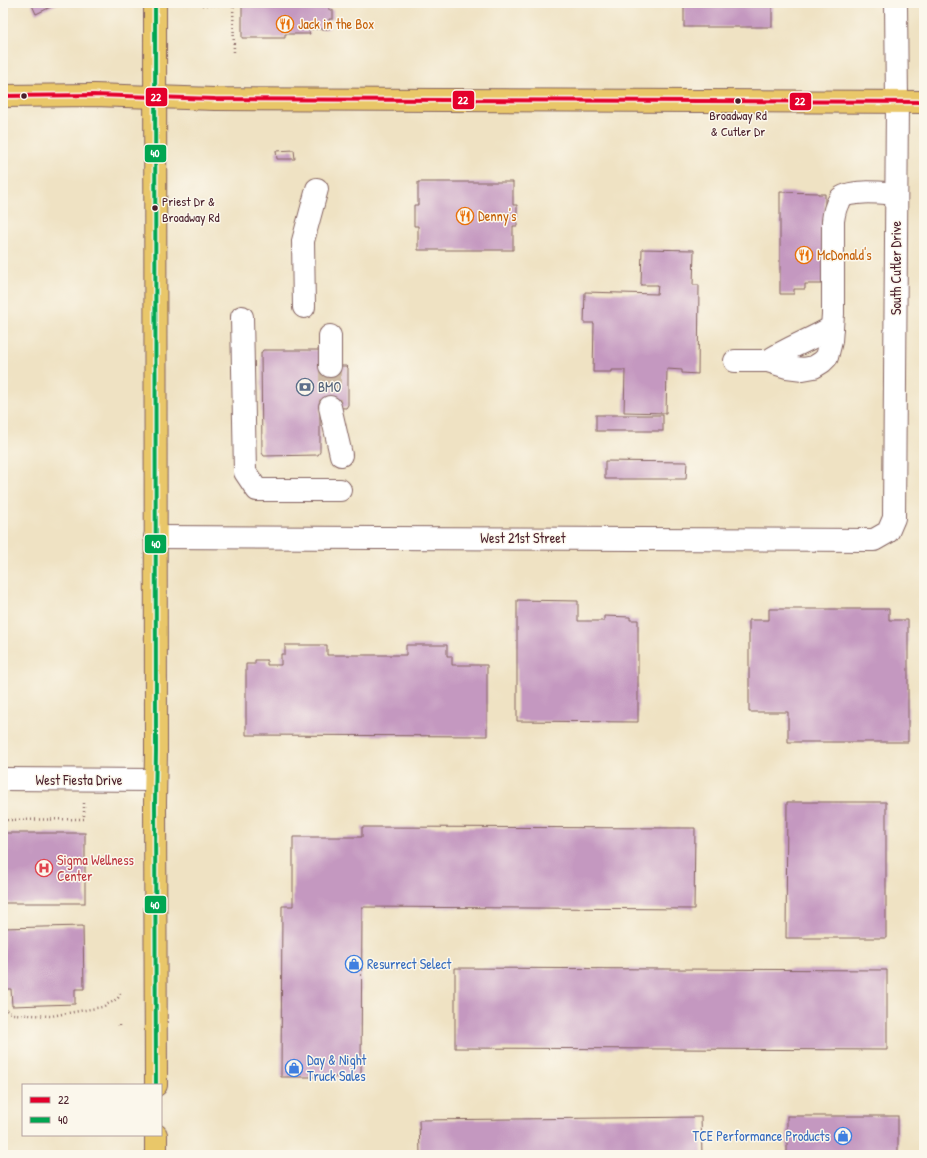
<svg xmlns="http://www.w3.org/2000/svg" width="927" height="1158" font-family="'Patrick Hand',sans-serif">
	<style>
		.building { fill: #c498c0 }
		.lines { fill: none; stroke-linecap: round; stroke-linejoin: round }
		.minor-tunnel { stroke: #cebba5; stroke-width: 22; stroke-dasharray: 22 11; stroke-linecap: butt }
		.minor-casing { stroke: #846360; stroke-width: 24 }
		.major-casing { stroke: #846360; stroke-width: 24 }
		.path { stroke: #846360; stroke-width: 2.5; stroke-dasharray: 1 3; stroke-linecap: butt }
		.minor { stroke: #fff; stroke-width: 22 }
		.major { stroke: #e9c769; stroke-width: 22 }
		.bus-1-casing { stroke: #fbf7ec; stroke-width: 7 }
		.bus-2-casing { stroke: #fbf7ec; stroke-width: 7 }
		.bus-1 { stroke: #e4002b; stroke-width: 4 }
		.bus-2 { stroke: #00a651; stroke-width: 4 }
		.bus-dot { fill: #4a1f2b; stroke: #fbf7ec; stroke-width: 1.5 }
		.labels { text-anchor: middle; stroke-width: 3; stroke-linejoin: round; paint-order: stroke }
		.bus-label { font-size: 13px; fill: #4a1f2b; stroke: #fbf7ec }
		.food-label { font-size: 14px; fill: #c56008; stroke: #fbf7ec; text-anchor: start }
		.street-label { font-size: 14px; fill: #4a1f2b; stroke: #fbf7ec }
		.service-label { font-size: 14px; fill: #4e5e75; stroke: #fbf7ec; text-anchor: start }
		.health-label { font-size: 14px; fill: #be3a42; stroke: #fbf7ec; text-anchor: start }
		.shop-label { font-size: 14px; fill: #366cbe; stroke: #fbf7ec; text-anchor: start }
		.line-badge { stroke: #fbf7ec; stroke-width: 1.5 }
		.badge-label { font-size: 11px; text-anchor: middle; font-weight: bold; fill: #fff }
	</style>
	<rect width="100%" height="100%" fill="#fbf7ec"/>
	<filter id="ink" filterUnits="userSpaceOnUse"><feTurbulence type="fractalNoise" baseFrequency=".025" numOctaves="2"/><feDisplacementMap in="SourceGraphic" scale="8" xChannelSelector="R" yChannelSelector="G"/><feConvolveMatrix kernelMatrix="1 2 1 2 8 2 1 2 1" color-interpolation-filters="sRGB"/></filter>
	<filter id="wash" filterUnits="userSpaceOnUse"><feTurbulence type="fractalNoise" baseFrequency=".012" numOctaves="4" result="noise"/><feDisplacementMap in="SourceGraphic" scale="16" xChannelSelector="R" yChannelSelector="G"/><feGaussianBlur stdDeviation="0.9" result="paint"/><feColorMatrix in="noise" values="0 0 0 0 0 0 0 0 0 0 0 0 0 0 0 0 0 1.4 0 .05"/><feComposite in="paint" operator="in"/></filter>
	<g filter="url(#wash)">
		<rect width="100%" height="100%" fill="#efe2c3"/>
		<g id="blocks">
			<g class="building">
				<polygon points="31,3 59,3 36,14"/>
				<polygon points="242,3 329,3 329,10 333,10 333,19 329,19 329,29 308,29 310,34 285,34 285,38 242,38"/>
				<rect x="684" y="3" width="88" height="24"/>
				<polygon points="294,150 295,159 277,159 276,151"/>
				<polygon points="418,182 513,182 513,205 517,205 517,226 513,226 513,250 418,250 418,226 414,226 414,205 418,205"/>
				<polygon points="780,192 818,193 818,194 825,194 825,225 828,284 805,284 805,289 794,289 794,294 780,294"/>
				<polygon points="642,249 694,250 693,285 699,285 698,374 682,373 682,370 667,369 666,413 624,412 625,370 611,370 611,372 593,372 594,323 584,323 585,292 657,294 658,285 641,285"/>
				<polygon points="263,350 318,350 330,366 346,366 348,368 348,405 346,408 323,407 320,409 320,452 318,455 264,456 262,453 261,353"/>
				<rect x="596" y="415" width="67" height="16"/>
				<polygon points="605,461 687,462 686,479 605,479"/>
				<polygon points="517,600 578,601 578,621 604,621 604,616 630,617 630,620 638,620 638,722 517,721"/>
				<polygon points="769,609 889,609 889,620 908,620 908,742 788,742 788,712 749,712 749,620 769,620"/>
				<polygon points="285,645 327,645 327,655 406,655 406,645 447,645 447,656 452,656 452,665 487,665 487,736 246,735 246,664 255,664 255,660 267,660 267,665 281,665 281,654 285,654"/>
				<polygon points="787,802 886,802 886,938 786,938"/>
				<polygon points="362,827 695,828 694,909 362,907 361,1077 281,1077 282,906 293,906 293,837 362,837"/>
				<rect x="3" y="833" width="82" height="70"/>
				<polygon points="83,926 84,989 75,989 75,1004 12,1006 11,989 4,989 3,928"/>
				<polygon points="455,968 887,970 887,1050 455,1048"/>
				<rect x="787" y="1116" width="111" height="39"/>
				<polygon points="701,1117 702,1155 420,1155 419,1120"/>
			</g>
		</g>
	</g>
	<g filter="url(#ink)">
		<use href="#blocks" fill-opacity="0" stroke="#846360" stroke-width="1"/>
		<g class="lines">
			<polyline class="minor-tunnel" points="330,366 330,407"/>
			<defs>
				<g id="minor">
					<polyline points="304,307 303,241 317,189"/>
					<polyline points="242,317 245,472 257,490 340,490"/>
					<polyline points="330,336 330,366"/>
					<path d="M735 361H768L787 367 803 369 814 367 822 362 827 357 831 341 833 314V221C834 213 835 206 840 199 848 189 884 193 896 194"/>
					<path d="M768 361C788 347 811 340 832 327"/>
					<polyline points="330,407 341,455"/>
					<polyline points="155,537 874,540 888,532 894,518 897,102 896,3"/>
					<polyline points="3,779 155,780"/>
				</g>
				<g id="major">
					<polyline points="155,3 156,752 155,802 156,1085"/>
					<polyline points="3,96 94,95 215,99 924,102"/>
					<polyline points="156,1135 156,1155"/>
				</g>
			</defs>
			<use href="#minor" class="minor-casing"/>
			<use href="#major" class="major-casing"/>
			<g class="path">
				<polyline points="233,3 234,53"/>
				<polyline points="202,5 233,5"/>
				<polyline points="3,820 84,819 84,802"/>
				<polyline points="3,1008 12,1014 51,1016 102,1007 112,1002 118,998 121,992"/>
				<polyline points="119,1025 119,1029"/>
			</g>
			<use href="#minor" class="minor"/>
			<use href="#major" class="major"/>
			<defs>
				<polyline id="bus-1" points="3,96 94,95 215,99 924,102"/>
				<polyline id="bus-2" points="155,3 156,752 155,802 156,1085"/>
			</defs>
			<use href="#bus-1" class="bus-1-casing"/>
			<use href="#bus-2" class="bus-2-casing"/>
			<use href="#bus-1" class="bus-1"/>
			<use href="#bus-2" class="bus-2"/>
		</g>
	</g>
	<defs>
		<symbol id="restaurant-ring" viewBox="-11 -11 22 22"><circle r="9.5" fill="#fbf7ec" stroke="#e8710a" stroke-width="1.5"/><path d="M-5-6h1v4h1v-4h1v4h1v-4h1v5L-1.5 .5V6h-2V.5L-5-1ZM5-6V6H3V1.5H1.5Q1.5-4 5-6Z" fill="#e8710a"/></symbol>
		<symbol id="bank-ring" viewBox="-11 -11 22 22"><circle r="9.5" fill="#fbf7ec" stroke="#5c6f8a" stroke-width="1.5"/><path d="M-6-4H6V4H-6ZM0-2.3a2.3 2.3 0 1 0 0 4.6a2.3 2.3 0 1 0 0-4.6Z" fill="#5c6f8a"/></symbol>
		<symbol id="hospital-ring" viewBox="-11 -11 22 22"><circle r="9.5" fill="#fbf7ec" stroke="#e0444e" stroke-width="1.5"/><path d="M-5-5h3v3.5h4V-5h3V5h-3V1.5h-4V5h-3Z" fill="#e0444e"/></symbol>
		<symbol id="shop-ring" viewBox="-11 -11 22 22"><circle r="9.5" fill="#fbf7ec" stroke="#3f7fe0" stroke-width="1.5"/><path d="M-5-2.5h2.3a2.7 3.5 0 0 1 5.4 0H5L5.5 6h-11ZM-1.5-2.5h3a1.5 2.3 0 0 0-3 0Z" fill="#3f7fe0"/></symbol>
	</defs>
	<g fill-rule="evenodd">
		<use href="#restaurant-ring" x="275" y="14" width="20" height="20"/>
		<use href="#restaurant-ring" x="455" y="206" width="20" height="20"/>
		<use href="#restaurant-ring" x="794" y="245" width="20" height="20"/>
		<use href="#bank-ring" x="295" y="377" width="20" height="20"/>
		<use href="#hospital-ring" x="34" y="858" width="20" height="20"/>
		<use href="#shop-ring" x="344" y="954" width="20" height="20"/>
		<use href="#shop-ring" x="284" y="1058" width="20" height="20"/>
		<use href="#shop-ring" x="833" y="1126" width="20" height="20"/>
	</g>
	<g class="bus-dot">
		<circle cx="24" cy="96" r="3.5"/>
		<circle cx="738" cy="101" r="3.5"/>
		<circle cx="155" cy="208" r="3.5"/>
	</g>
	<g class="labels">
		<g class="bus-label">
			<text x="738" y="120">Broadway Rd<tspan x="738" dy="16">&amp; Cutler Dr</tspan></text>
			<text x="162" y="206" text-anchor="start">Priest Dr &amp;<tspan x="162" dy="16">Broadway Rd</tspan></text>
		</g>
		<g class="food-label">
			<text x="298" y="29">Jack in the Box</text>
			<text x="478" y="221">Denny's</text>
			<text x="817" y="260">McDonald's</text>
		</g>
		<g class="street-label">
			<text transform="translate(896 268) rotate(-90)" y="5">South Cutler Drive</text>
			<text x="523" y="543">West 21st Street</text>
			<text x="79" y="785">West Fiesta Drive</text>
		</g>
		<g class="service-label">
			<text x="318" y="392">BMO</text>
		</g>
		<g class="health-label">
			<text x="57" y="865">Sigma Wellness<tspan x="57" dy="16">Center</tspan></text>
		</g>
		<g class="shop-label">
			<text x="367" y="969">Resurrect Select</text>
			<text x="307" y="1065">Day &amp; Night<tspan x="307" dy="16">Truck Sales</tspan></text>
			<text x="830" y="1141" text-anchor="end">TCE Performance Products</text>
		</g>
	</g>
	<g class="line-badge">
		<rect x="145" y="87" width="23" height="20" rx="4" fill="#e4002b"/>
		<rect x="452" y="90" width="23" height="20" rx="4" fill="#e4002b"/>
		<rect x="789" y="92" width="23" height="19" rx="4" fill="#e4002b"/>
		<rect x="144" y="144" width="23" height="19" rx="4" fill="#00a651"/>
		<rect x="144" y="534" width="23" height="20" rx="4" fill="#00a651"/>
		<rect x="144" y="895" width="23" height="19" rx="4" fill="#00a651"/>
	</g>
	<g class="badge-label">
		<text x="156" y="101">22</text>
		<text x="463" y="104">22</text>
		<text x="800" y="105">22</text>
		<text x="155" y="157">40</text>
		<text x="156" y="548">40</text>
		<text x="155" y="909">40</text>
	</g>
	<rect width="927" height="1158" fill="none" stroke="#fbf7ec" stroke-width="16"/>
	<rect x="22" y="1084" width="140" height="52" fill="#fbf7ec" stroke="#b4a19f"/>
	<rect x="30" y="1097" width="20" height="6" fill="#e4002b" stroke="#b4a19f"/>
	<text x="58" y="1104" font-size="12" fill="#4a1f2b">22</text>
	<rect x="30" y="1117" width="20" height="6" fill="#00a651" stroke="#b4a19f"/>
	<text x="58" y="1124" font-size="12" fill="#4a1f2b">40</text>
</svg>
